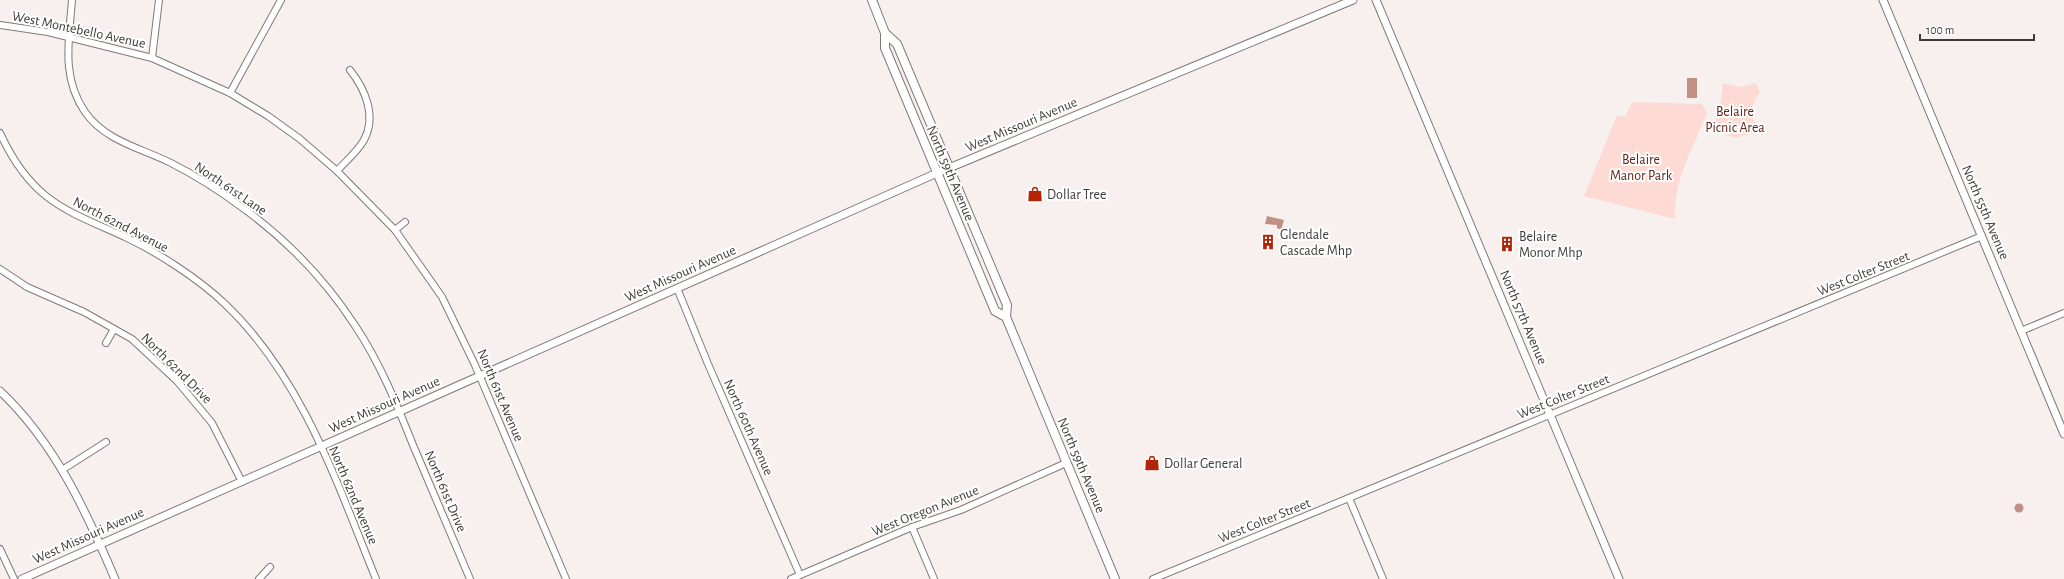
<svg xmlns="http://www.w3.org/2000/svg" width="2064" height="579" font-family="'Alegreya Sans',sans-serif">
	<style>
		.green { fill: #fddbd4 }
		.water { fill: #c19085 }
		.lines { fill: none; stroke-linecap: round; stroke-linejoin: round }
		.minor-casing { stroke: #807977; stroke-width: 8 }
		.tertiary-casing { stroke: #807977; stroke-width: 9 }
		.secondary-casing { stroke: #807977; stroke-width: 10 }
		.minor { stroke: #fff; stroke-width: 6 }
		.tertiary { stroke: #fff; stroke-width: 7 }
		.secondary { stroke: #fff; stroke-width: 8 }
		.labels { text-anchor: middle; stroke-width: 4; stroke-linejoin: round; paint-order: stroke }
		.street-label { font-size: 14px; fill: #3e3b3a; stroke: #fff }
		.park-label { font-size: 14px; fill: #62251a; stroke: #fff }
		.poi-label { font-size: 14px; fill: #3e3b3a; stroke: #fff; text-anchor: start }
	</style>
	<rect width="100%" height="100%" fill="#f8f0ee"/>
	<g class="green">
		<path d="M1723 83 1740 87 1756 83 1760 92C1749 110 1750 113 1759 132L1735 138 1713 129 1720 108Z"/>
		<path d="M1632 102 1702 104 1707 113C1693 147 1673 182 1675 219L1584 196 1617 115 1625 117Z"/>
	</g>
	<g class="water">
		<rect x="1687" y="78" width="10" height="20"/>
		<polygon points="1267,216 1284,220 1281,230 1277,228 1277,225 1265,224"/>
		<circle cx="2019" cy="508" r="4.5"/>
	</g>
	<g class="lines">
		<defs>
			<g id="minor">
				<path d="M72 0C69 40 61 77 85 112 105 141 141 148 171 163 197 176 223 193 247 211 290 243 327 282 356 327 380 363 397 405 413 445 432 489 451 534 470 579"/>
				<polyline points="0,25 48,32 152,58 230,93 268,116 300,139 337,171 395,230 442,297 475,365 566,579"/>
				<polyline points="152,58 159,0"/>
				<polyline points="230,93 281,0"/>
				<path d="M0 133C11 157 26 180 46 196 70 215 100 225 127 238 159 253 200 280 225 304 302 377 337 483 376 579"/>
				<path d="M337 171C346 161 358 151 364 140 377 116 365 89 350 70"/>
				<polyline points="395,230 405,222"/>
				<polyline points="0,269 27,287 84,312 132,339 177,381 212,423 242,482"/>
				<polyline points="677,288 708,364 800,575"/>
				<polyline points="2021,331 2064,313"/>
				<polyline points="106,343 114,329"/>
				<polyline points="62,470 106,442"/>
				<polyline points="1349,498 1383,579"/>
				<polyline points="912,527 934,579"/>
				<polyline points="0,549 14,579"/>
				<polyline points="259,579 270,567"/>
				<polyline points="791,579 912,527 961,510 1066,463"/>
				<polyline points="1153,579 1982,236"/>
			</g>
			<g id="tertiary">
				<polyline points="1376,0 1619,579"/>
				<polyline points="1883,0 2064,434"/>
				<path d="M0 391C55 443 86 511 115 579"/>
				<polyline points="22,579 937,173 1353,0"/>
			</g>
			<g id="secondary">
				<polyline points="872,0 885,33 897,44 1007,305 1006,317 1115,579"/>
				<polyline points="885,33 885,48 995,311 1006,317"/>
			</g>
		</defs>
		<use href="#minor" class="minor-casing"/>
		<use href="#tertiary" class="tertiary-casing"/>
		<use href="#secondary" class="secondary-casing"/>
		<use href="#minor" class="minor"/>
		<use href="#tertiary" class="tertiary"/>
		<use href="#secondary" class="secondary"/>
	</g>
	<defs>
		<symbol id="shop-bare" viewBox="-9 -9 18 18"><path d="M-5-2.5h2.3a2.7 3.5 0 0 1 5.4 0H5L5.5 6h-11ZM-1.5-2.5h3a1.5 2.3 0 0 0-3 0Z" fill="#b12407" stroke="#fff" stroke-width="2.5" paint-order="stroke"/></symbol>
		<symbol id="building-bare" viewBox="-9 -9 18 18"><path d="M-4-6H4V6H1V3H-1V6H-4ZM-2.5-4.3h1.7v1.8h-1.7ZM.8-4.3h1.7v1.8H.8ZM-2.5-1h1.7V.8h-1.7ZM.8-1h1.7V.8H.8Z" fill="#b12407" stroke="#fff" stroke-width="2.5" paint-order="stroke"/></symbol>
	</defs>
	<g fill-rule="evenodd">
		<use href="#shop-bare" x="1024" y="183" width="22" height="22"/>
		<use href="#building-bare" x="1257" y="231" width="22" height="22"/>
		<use href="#building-bare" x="1496" y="233" width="22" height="22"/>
		<use href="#shop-bare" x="1141" y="452" width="22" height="22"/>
	</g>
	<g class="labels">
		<g class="street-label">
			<text transform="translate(79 29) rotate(12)" y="5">West Montebello Avenue</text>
			<text transform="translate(1021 124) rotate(-23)" y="5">West Missouri Avenue</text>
			<text transform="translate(951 173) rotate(67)" y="5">North 59th Avenue</text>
			<text transform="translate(231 188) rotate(34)" y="5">North 61st Lane</text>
			<text transform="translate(1986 212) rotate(67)" y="5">North 55th Avenue</text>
			<text transform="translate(121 224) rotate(27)" y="5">North 62nd Avenue</text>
			<text transform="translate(680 273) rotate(-24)" y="5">West Missouri Avenue</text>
			<text transform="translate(1863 273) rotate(-22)" y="5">West Colter Street</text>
			<text transform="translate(1524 317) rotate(67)" y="5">North 57th Avenue</text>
			<text transform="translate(177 368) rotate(45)" y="5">North 62nd Drive</text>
			<text transform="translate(501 395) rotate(67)" y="5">North 61st Avenue</text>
			<text transform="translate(1563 396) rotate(-22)" y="5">West Colter Street</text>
			<text transform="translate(384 404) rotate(-24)" y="5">West Missouri Avenue</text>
			<text transform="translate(749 427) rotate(66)" y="5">North 60th Avenue</text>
			<text transform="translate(1082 465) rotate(67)" y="5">North 59th Avenue</text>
			<text transform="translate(446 491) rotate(67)" y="5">North 61st Drive</text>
			<text transform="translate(354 495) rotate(67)" y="5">North 62nd Avenue</text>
			<text transform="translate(925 510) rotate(-22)" y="5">West Oregon Avenue</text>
			<text transform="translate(1264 520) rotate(-22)" y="5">West Colter Street</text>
			<text transform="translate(88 535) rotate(-24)" y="5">West Missouri Avenue</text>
		</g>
		<g class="park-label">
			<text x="1735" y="116">Belaire<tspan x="1735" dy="16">Picnic Area</tspan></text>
			<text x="1641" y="164">Belaire<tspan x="1641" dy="16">Manor Park</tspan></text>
		</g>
		<g class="poi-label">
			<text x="1047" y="199">Dollar Tree</text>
			<text x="1280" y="239">Glendale<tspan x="1280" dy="16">Cascade Mhp</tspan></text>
			<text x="1519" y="241">Belaire<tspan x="1519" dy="16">Monor Mhp</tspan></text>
			<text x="1164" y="468">Dollar General</text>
		</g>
	</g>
	<path d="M1920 34v6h114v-6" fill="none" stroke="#3e3b3a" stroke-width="2"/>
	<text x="1926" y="34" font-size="12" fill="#3e3b3a" stroke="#ffffff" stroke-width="3" paint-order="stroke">100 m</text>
</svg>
